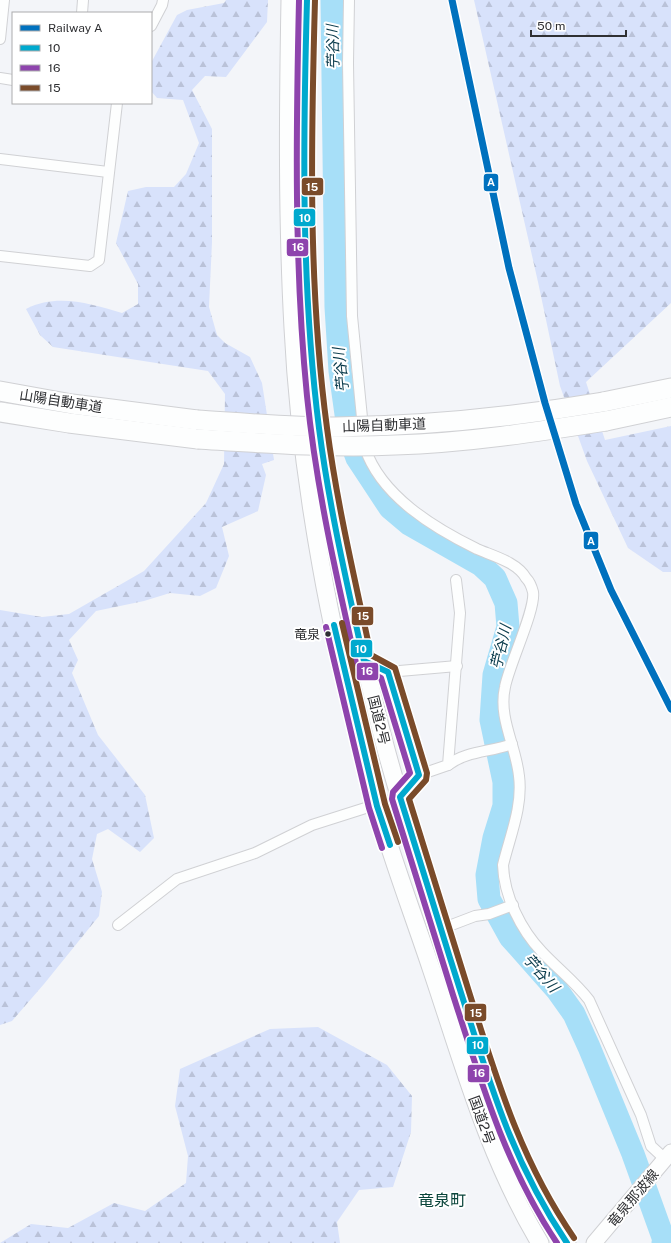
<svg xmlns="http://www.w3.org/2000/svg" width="671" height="1243" font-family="'Public Sans','Noto Sans JP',sans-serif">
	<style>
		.forest { fill: url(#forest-firs) }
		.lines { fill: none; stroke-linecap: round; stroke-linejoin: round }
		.river { stroke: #a7dff8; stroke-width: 23 }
		.minor-casing { stroke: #d0d1d4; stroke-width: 12 }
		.secondary-casing { stroke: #d0d1d4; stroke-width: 17 }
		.trunk-casing { stroke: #d0d1d4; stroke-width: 19 }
		.motorway-casing { stroke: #d0d1d4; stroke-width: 21 }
		.minor { stroke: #fdfefe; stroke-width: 10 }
		.secondary { stroke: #fdfefe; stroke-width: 15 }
		.trunk { stroke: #fdfefe; stroke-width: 17 }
		.motorway { stroke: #fdfefe; stroke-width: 19 }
		.motorway-bridge-casing { stroke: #d0d1d4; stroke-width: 21; stroke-linecap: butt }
		.motorway-bridge { stroke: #fdfefe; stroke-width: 19 }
		.bus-1-casing { stroke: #fff; stroke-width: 9 }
		.bus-2-casing { stroke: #fff; stroke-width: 9 }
		.bus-3-casing { stroke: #fff; stroke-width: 9 }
		.bus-1 { stroke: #00a9ce; stroke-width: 6 }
		.bus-2 { stroke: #8e44ad; stroke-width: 6 }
		.bus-3 { stroke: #7a4b2a; stroke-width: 6 }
		.rail-1-casing { stroke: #fff; stroke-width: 10 }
		.rail-1 { stroke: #0071be; stroke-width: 7 }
		.bus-dot { fill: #2f3033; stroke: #fff; stroke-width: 1.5 }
		.labels { text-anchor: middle; stroke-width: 4; stroke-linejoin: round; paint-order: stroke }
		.bus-label { font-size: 13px; fill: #2f3033; stroke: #fff; text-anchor: end }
		.street-label { font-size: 14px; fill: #2f3033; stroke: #fff }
		.water-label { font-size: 15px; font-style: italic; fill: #07394a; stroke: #fff }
		.quarter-label { font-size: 16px; fill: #0a453b; stroke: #fff }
		.line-badge { stroke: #fff; stroke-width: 1.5 }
		.badge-label { font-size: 11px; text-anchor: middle; font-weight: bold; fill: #fff }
	</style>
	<defs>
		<pattern id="forest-firs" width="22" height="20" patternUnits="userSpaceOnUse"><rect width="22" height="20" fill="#d8e2fb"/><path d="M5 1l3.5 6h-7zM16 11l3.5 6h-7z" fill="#bac2d8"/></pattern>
	</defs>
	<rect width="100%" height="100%" fill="#f3f5f9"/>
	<g class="forest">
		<path d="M226 0H268L267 22 226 77 205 76 192 90 212 129V242L209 307 217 335 225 343 250 357 262 383 274 460 262 464 266 475 258 511 222 527 229 556 216 588 200 596 170 593 144 601 96 611 69 640 78 660 72 673 98 735 145 795 154 838 140 852 108 829 97 834 92 859 102 892 99 916 44 984 12 1021 0 1025V610L42 617 69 614 144 571 206 503 224 464 225 394 208 371 53 347 40 335 26 309C58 293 90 304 122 313L138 304V284L116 243 128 191 146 187H174L186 174 199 143 183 100 157 98 151 91V63L177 15 187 10 224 3Z"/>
		<polygon points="474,0 671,0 671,303 586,382 605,440 671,426 671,572 663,572 628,548 587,461 560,386 538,282"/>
		<polygon points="318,1027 387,1065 412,1096 411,1132 393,1187 359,1190 337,1222 340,1243 0,1243 31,1224 68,1228 114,1203 145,1211 186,1183 188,1156 175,1106 180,1069 270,1029"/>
	</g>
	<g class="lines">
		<polyline class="river" points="332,0 336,307 340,371 349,436 357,458 390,508 409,524 481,565 495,578 506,603 508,627 494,675 491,720 504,782 504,806 494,838 487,875 489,899 510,937 557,990 574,1014 589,1047 633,1154 664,1240 663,1243"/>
		<defs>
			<g id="minor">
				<path d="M349 0 348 63 352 316 365 448C381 496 434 528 477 549 493 556 517 562 526 578 529 581 532 588 533 592 536 609 509 665 505 687 498 718 516 746 519 776 523 806 510 836 503 865 504 896 521 930 542 952 558 969 575 982 589 1000L641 1115 651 1146 665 1159"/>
				<polyline points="82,13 83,0"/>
				<polyline points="151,26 162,5 163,0"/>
				<polyline points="0,39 4,0"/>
				<polyline points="0,78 13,80"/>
				<polyline points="0,159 108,172"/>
				<polyline points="0,256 90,266 99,260 117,103"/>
				<polyline points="388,672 457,666"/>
				<path d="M448 765C466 751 491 752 512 744"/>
				<polyline points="419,775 448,765 460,613 456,580"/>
				<polyline points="118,925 177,879 255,853 312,825 400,797 419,775 388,672 364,661"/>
				<polyline points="441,929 475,916 489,914 513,905"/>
			</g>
			<polyline id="secondary" points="594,1243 671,1152"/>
			<g id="trunk">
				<path d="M290 0C288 109 287 219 293 328 297 408 307 487 321 565 335 645 355 725 376 803 392 859 413 914 431 968 463 1063 488 1156 540 1243"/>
				<path d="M307 0C303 131 302 263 315 393 322 460 335 526 349 591 360 641 371 692 384 742 402 810 425 878 446 945 476 1043 505 1160 567 1243"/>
			</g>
			<g id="motorway">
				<polyline points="0,391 72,404 197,420"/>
				<polyline points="603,402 671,388"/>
				<polyline points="0,412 69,423 198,439"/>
				<polyline points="606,421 671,407"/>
			</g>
		</defs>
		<use href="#minor" class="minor-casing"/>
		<use href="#secondary" class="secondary-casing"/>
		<use href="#trunk" class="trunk-casing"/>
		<use href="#motorway" class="motorway-casing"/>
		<use href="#minor" class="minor"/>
		<use href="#secondary" class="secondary"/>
		<use href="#trunk" class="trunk"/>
		<use href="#motorway" class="motorway"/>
		<defs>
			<g id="motorway-bridge">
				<path d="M197 420C243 423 290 427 336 427 426 426 514 417 603 402"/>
				<path d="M198 439C263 443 329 448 395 445 466 443 536 432 606 421"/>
			</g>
		</defs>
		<use href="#motorway-bridge" class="motorway-bridge-casing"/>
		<use href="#motorway-bridge" class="motorway-bridge"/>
		<defs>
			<g id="bus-1">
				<path d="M307 0C303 142 301 286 319 428 329 506 347 584 364 661L388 672 419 775 400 797C421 864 441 930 462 996 491 1087 513 1163 567 1243"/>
				<polyline points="334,625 377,806 390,845"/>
			</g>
			<g id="bus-2">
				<path d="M299 0C296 132 294 265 307 396 316 486 336 575 356 663L360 668 381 678 410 773 393 792 392 799C412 864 433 930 453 995 481 1082 506 1167 557 1243"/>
				<polyline points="326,627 369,808 382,848"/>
			</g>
			<g id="bus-3">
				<path d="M315 0C311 142 308 286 327 428 337 504 355 580 371 655L395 668 427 773 426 780 409 799C429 864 450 930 470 995 498 1083 521 1161 574 1238"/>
				<polyline points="342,623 385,804 398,842"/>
			</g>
		</defs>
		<use href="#bus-1" class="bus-1-casing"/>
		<use href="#bus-2" class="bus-2-casing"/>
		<use href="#bus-3" class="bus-3-casing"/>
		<use href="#bus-1" class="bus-1"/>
		<use href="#bus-2" class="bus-2"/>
		<use href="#bus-3" class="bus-3"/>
		<defs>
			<polyline id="rail-1" points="452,0 509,268 545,403 576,504 611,590 671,709"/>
		</defs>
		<use href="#rail-1" class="rail-1-casing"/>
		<use href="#rail-1" class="rail-1"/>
	</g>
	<circle class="bus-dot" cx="328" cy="634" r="3.5"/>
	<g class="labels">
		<g class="bus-label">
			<text x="320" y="639">竜泉</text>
		</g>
		<g class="street-label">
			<text transform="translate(61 401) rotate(9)" y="5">山陽自動車道</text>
			<text transform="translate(384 425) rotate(-2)" y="5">山陽自動車道</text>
			<text transform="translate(379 720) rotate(76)" y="5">国道2号</text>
			<text transform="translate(482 1120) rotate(70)" y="5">国道2号</text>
			<text transform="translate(633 1198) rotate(-50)" y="5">竜泉那波線</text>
		</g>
		<g class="water-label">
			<text transform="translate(333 47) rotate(-91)" y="5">苧谷川</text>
			<text transform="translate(341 370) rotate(-96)" y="5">苧谷川</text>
			<text transform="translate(501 647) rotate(-77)" y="5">苧谷川</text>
			<text transform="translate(541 973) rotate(49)" y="5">苧谷川</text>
		</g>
		<g class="quarter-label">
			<text x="442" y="1206">竜泉町</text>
		</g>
	</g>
	<g class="line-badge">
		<rect x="483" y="173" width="16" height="19" rx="4" fill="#0071be"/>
		<rect x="301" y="177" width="23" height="19" rx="4" fill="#7a4b2a"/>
		<rect x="293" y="208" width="23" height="19" rx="4" fill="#00a9ce"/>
		<rect x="286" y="238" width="23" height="19" rx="4" fill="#8e44ad"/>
		<rect x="583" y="531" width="16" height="19" rx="4" fill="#0071be"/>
		<rect x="351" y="606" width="23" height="20" rx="4" fill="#7a4b2a"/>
		<rect x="350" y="639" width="23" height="19" rx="4" fill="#00a9ce"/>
		<rect x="356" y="662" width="23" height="19" rx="4" fill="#8e44ad"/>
		<rect x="464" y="1003" width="23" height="19" rx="4" fill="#7a4b2a"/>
		<rect x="466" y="1036" width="23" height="19" rx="4" fill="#00a9ce"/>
		<rect x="467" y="1064" width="23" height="19" rx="4" fill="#8e44ad"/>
	</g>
	<g class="badge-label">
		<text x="491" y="186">A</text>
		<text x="312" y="191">15</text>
		<text x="305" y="222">10</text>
		<text x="298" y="251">16</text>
		<text x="591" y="545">A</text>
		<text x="363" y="620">15</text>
		<text x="361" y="653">10</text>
		<text x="367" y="675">16</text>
		<text x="476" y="1017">15</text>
		<text x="478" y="1049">10</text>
		<text x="479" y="1077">16</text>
	</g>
	<rect x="12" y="12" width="140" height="92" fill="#ffffff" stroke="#acacad"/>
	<rect x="20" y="25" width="20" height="6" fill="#0071be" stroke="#acacad"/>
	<text x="48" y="32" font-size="12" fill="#2f3033">Railway A</text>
	<rect x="20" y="45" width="20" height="6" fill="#00a9ce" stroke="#acacad"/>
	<text x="48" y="52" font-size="12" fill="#2f3033">10</text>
	<rect x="20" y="65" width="20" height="6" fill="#8e44ad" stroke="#acacad"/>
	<text x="48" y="72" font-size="12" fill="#2f3033">16</text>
	<rect x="20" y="85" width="20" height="6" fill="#7a4b2a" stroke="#acacad"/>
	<text x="48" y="92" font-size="12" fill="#2f3033">15</text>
	<path d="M531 30v6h95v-6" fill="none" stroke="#2f3033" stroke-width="2"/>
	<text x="537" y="30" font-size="12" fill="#2f3033" stroke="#ffffff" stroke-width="3" paint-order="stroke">50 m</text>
</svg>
